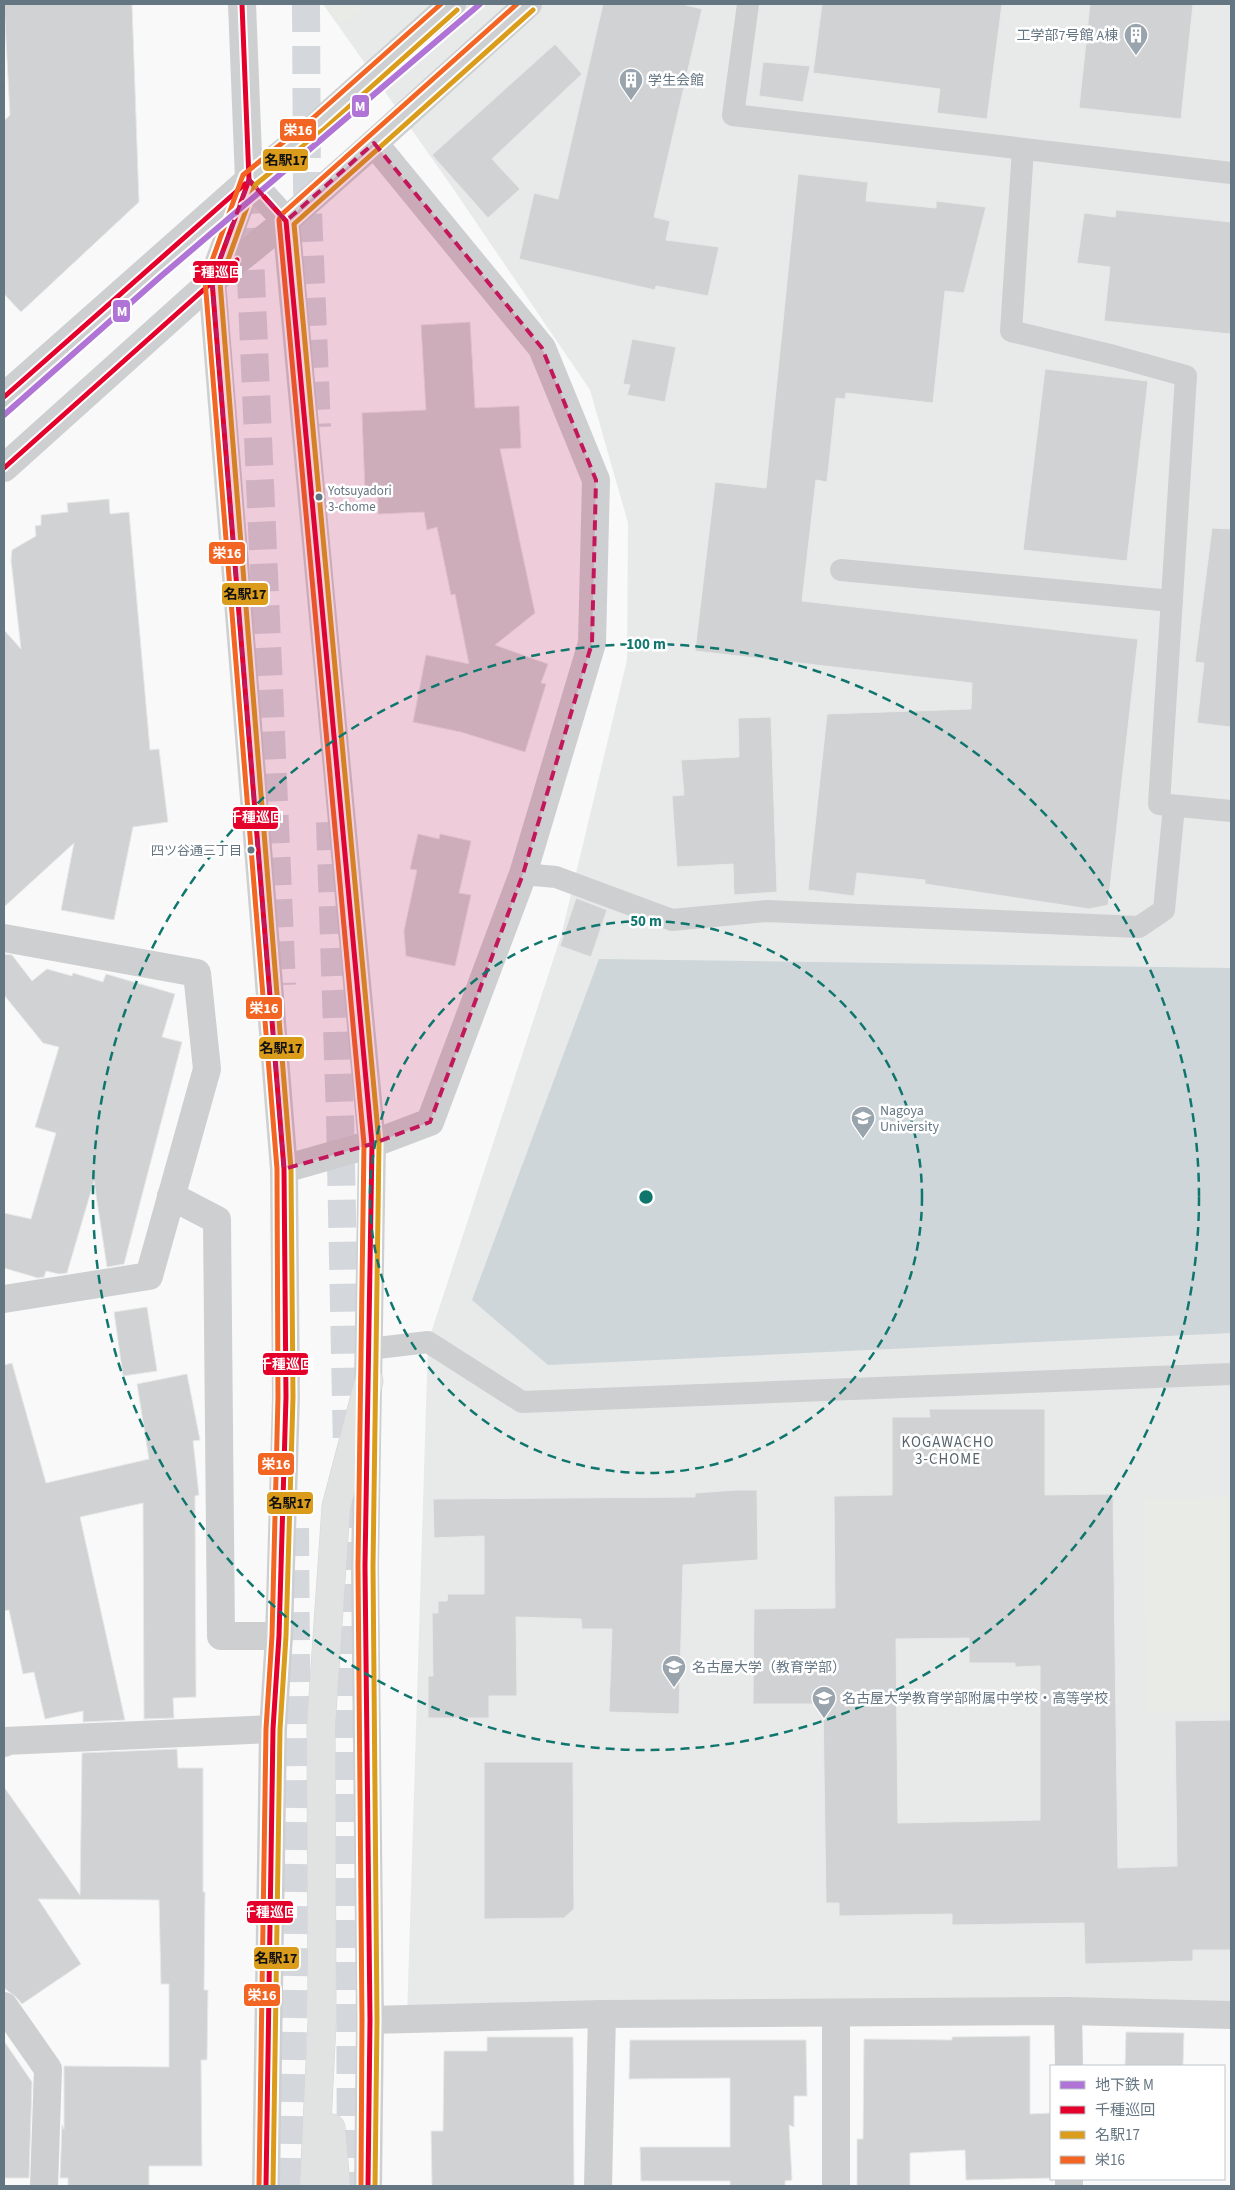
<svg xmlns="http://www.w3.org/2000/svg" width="1235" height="2190" font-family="'Source Sans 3','Noto Sans JP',sans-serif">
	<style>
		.built { fill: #e8e9e9 }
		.green { fill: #e8ebe6 }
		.water { fill: #ced6d9 }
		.building { fill: #d0d2d3; stroke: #e8e8e8; fill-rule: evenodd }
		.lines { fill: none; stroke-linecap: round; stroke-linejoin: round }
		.motorway-tunnel { stroke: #d4d8dc; stroke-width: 28; stroke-dasharray: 28 14; stroke-linecap: butt }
		.motorway-casing { stroke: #d5d6d6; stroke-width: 29 }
		.service { stroke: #cecfd0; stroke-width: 22 }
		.minor { stroke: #cecfd0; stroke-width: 28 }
		.tertiary { stroke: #cecfd0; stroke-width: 28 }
		.motorway { stroke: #e1e2e2; stroke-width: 28 }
		.bus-1-casing { stroke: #fff; stroke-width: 9 }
		.bus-2-casing { stroke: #fff; stroke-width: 9 }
		.bus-3-casing { stroke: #fff; stroke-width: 9 }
		.bus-1 { stroke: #e4002b; stroke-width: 5 }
		.bus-2 { stroke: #da9c1a; stroke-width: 5 }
		.bus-3 { stroke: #f26522; stroke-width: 5 }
		.metro-1-casing { stroke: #fff; stroke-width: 10 }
		.metro-1 { stroke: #b074d6; stroke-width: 6 }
		.marked { fill: #c2185b; fill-opacity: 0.2; stroke: #c2185b; stroke-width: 4; stroke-dasharray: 10 6; stroke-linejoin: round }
		.ring { fill: none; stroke: #0f766e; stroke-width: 2.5; stroke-dasharray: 9 6 }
		.bus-dot { fill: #657683; stroke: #fff; stroke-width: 2 }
		.labels { text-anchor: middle; stroke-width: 5; stroke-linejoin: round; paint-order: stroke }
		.bus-label { font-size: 13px; fill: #657683; stroke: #fff; text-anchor: start }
		.poi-label { font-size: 14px; fill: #657683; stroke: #fff; text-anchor: start }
		.neighbourhood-label { font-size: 15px; letter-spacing: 1px; fill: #57646e; stroke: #fff }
		.centre { fill: #0f766e; stroke: #fff; stroke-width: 2.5 }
		.ring-label { font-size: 15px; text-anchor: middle; font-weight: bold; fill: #0f766e; stroke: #fff; stroke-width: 5; stroke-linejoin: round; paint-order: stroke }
		.line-badge { stroke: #fff; stroke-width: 2 }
		.badge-label { font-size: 14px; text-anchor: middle; font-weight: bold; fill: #fff }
		.pale-badge-label { font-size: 14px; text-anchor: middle; font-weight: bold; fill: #111 }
	</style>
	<rect width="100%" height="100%" fill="#f9f9f9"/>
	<polygon class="built" points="323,4 1231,4 1231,2005 407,2019 428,1342 561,936 627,660 628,523 590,390 450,184"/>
	<g class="green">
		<polygon points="327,4 367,4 341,25"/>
		<polygon points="1231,1497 1231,1712 1147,1713 1143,1498"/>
	</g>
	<polygon class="water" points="599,959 1231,968 1231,1333 548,1365 472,1300"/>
	<g class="building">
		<polygon points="4,4 132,4 139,202 21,312 4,294 4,121 10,115"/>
		<polygon points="603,4 682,4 702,9 654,217 670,221 666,240 719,247 708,296 656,286 655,290 519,259 534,193 558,199"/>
		<polygon points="822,4 1002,4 987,119 937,113 940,89 813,73"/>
		<polygon points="1090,4 1193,4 1181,119 1079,108"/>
		<polygon points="555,44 582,74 492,159 520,189 488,218 432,155"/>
		<polygon points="763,62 810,66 803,102 759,96"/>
		<polygon points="798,174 868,182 866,201 936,208 936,201 986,207 964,293 945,291 933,403 846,393 845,399 836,398 827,482 816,480 802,601 1138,639 1108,905 1089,909 925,884 925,880 857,873 854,896 808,890 827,714 971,709 972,683 695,651 715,482 766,488"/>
		<polygon points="1116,210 1231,222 1231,334 1104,321 1110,267 1077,263 1084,213 1115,217"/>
		<polygon points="470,322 475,408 519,406 521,448 500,449 535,613 495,645 548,664 541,683 546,684 525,752 461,732 413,722 426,655 469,664 455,594 451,595 437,527 427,530 424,512 378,514 378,491 365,491 362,413 426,410 421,325"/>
		<polygon points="632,339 676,347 665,402 627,395 630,385 623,384"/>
		<polygon points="1045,369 1148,381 1127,561 1023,550"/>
		<polygon points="109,499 110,514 129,512 150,750 159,749 168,822 133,827 114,920 61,910 74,843 4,907 4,630 21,649 11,560 12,550 36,536 35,526 41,525 41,515 68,512 67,503"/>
		<polygon points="1212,528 1231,529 1231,727 1197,723 1204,663 1195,662"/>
		<polygon points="771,717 777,892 734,895 733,864 677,867 672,796 684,795 681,760 739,757 738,718"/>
		<polygon points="418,834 439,839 440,834 471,841 459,893 471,895 455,966 406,956 404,931 417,870 410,869"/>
		<polygon points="576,898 607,910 591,957 560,946"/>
		<polygon points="4,954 12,955 32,981 47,969 72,976 73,973 103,982 106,974 175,994 162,1037 182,1042 124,1264 107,1267 94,1181 67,1273 59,1274 46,1271 44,1277 38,1278 4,1268 4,1213 31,1219 56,1133 35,1127 59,1047 43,1043 4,995"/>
		<polygon points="147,1307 157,1371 123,1376 114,1312"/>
		<polygon points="12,1363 46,1483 149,1459 137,1384 187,1374 200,1440 193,1441 199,1495 195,1496 196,1697 173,1698 174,1718 144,1719 143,1503 80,1517 125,1720 83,1722 83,1711 45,1719 34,1672 23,1674 9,1610 4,1611 4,1365"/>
		<path d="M929 1409H1045V1495L1113 1494 1118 1868 1177 1866 1175 1721 1231 1720V1950H1193V1961L1085 1964 1084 1923 952 1925V1914L839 1916V1903H826L823 1704H753L754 1609 835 1608 834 1496 892 1495V1417H930ZM969 1638V1663H1015V1667L1040 1666V1820L898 1823 896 1639Z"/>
		<polygon points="738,1490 757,1490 758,1560 683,1565 679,1714 609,1712 612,1629 582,1629 581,1619 516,1617 517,1696 489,1696 489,1718 428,1718 428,1676 433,1676 432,1613 438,1613 438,1601 447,1601 448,1594 484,1594 484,1536 434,1538 433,1499 695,1497 695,1493"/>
		<polygon points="177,1749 178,1768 203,1768 203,1892 205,1892 204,1990 208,1990 207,2060 201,2060 202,2166 149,2166 149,2186 68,2186 68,2178 60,2178 62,2125 64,2129 64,2066 169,2067 169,1984 161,1984 159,1900 38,1899 81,1964 22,2004 16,1997 4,1988 4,1787 80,1895 82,1753"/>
		<polygon points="484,1762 573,1762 574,1909 564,1918 484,1919"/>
		<polygon points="1126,2032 1184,2033 1183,2066 1125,2066"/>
		<polygon points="1030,2036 1030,2114 1051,2113 1051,2178 966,2180 965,2150 910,2153 910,2186 857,2186 857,2139 863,2139 864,2039 952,2040 952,2037"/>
		<polygon points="487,2037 573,2037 574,2186 432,2186 431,2131 443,2131 444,2051 487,2051"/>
		<polygon points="630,2040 806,2040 807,2096 794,2096 794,2127 789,2125 792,2180 785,2181 785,2186 730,2186 730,2181 641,2181 640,2147 730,2147 730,2078 629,2079"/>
		<polygon points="4,2041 32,2082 29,2178 4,2178"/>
	</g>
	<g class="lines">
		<g class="motorway-tunnel">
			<polyline points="306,4 307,187 317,427"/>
			<polyline points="247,186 282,985"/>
			<polyline points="330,822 340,1116 347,1449"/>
			<polyline points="348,1500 351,2186"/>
			<polyline points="290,2186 297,1799 295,1525"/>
		</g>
		<defs>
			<g id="motorway">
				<polyline points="331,2128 336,2186"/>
				<polyline points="314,2186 322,2022 321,1726 336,1507 369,1381"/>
			</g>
		</defs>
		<use href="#motorway" class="motorway-casing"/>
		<g class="service">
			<polyline points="748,4 733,115 1231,173"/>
			<polyline points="1023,149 1011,331 1114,356 1186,376 1159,804 1231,811"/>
			<polyline points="841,570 1172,601"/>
			<polyline points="523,874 556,877 672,920 767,911 1139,927 1164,910 1174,806"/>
			<polyline points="369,1349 428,1342 522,1402 1231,1374"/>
		</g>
		<g class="minor">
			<polyline points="4,938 197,973 207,1069 149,1276 4,1299"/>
			<polyline points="284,1169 372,1144 430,1122 523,874 592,643 596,480 542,348 374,143"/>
			<polyline points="171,1196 217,1220 221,1636 279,1636"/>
			<polyline points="4,1743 5,1741 273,1729"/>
			<polyline points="4,2006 48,2069 44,2186"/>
			<polyline points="1068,2011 1069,2066"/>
			<polyline points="370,2020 602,2014 1068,2011 1231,2015"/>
			<polyline points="1069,2179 1069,2186"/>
			<polyline points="598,2186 602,2014"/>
			<polyline points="836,2186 836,2014"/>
		</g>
		<g class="tertiary">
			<polyline points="242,4 249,180 212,281 284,1169 286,1397 279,1636 273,1729 266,2186"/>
			<polyline points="249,180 286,221 372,1144 365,1566 370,2020 368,2186"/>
			<polyline points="4,397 249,180 318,124 452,4"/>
			<polyline points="4,468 212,281 286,221 363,153 528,4"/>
		</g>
		<use href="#motorway" class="motorway"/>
		<defs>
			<g id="bus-1">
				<polyline points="242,4 249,180 212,281 284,1169 286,1397 279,1636 273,1729 266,2186"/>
				<polyline points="249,180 286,221 372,1144 365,1566 370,2020 368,2186"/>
				<polyline points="4,397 245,184"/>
				<polyline points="4,468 237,260"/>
			</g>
			<g id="bus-2">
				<polyline points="273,2186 280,1729 286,1636 293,1397 291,1169 220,282 255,185 323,130 457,10"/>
				<polyline points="375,2186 377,2020 373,1566 379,1143 294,224 533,10"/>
			</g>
			<g id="bus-3">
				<polyline points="259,2186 266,1729 272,1636 278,1397 277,1169 205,280 243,175 313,118 441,4"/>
				<polyline points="361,2186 362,2020 358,1566 364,1144 279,220 281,215 517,4"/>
			</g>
		</defs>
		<use href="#bus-1" class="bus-1-casing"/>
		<use href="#bus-2" class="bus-2-casing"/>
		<use href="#bus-3" class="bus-3-casing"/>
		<use href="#bus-1" class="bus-1"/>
		<use href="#bus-2" class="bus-2"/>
		<use href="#bus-3" class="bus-3"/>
		<defs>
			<polyline id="metro-1" points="4,415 160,277 480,4"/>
		</defs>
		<use href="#metro-1" class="metro-1-casing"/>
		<use href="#metro-1" class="metro-1"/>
	</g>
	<path class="marked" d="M374 143 542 348 596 480 592 643 523 874 430 1122 372 1144 284 1169 212 281 249 180 286 221Z"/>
	<g class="ring">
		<circle cx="646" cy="1197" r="276"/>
		<circle cx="646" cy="1197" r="553"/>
	</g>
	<defs>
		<symbol id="building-pin" viewBox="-11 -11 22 30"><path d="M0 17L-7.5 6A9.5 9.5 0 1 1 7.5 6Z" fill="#99a4ac" stroke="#fff"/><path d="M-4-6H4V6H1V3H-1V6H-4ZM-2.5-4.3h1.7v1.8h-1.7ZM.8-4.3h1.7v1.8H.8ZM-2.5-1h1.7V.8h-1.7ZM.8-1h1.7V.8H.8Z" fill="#fff"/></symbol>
		<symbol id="university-pin" viewBox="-11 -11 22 30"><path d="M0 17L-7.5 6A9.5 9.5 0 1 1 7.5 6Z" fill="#99a4ac" stroke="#fff"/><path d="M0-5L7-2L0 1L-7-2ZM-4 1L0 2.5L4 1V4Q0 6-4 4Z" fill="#fff"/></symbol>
		<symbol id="school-pin" viewBox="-11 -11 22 30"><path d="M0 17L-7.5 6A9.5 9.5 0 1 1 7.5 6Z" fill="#99a4ac" stroke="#fff"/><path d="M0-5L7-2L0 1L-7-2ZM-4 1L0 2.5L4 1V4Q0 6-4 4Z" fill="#fff"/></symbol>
	</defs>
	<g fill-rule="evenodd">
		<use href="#building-pin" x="1122" y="21" width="28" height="38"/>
		<use href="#building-pin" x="617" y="66" width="28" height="38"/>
		<use href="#university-pin" x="849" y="1104" width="28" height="38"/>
		<use href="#university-pin" x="660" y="1653" width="28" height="38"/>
		<use href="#school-pin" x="810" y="1684" width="28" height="38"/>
	</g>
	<g class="bus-dot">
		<circle cx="319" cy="497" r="4.5"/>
		<circle cx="251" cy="850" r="4.5"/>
	</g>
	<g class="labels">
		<g class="bus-label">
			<text x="328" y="495">Yotsuyadori<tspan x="328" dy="16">3-chome</tspan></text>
			<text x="242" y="855" text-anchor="end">四ツ谷通三丁目</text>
		</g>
		<g class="poi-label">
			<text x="1118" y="40" text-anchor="end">工学部7号館 A棟</text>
			<text x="648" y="85">学生会館</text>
			<text x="880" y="1115">Nagoya<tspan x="880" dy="16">University</tspan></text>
			<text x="692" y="1672">名古屋大学（教育学部）</text>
			<text x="842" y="1703">名古屋大学教育学部附属中学校・高等学校</text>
		</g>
		<g class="neighbourhood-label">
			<text x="948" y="1447">KOGAWACHO<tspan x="948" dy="17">3-CHOME</tspan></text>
		</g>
	</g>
	<circle cx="646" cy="1197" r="8" class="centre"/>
	<g class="ring-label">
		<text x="646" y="649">100 m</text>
		<text x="646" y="926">50 m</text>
	</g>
	<g class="line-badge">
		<rect x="351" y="94" width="19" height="24" rx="5" fill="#b074d6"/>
		<rect x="279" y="118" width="38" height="24" rx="5" fill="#f26522"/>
		<rect x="262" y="148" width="47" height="24" rx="5" fill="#da9c1a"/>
		<rect x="192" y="260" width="47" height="24" rx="5" fill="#e4002b"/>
		<rect x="112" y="299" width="19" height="24" rx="5" fill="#b074d6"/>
		<rect x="208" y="541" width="38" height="24" rx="5" fill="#f26522"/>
		<rect x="221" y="582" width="48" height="24" rx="5" fill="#da9c1a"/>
		<rect x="232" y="806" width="47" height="24" rx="5" fill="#e4002b"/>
		<rect x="245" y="996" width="38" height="24" rx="5" fill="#f26522"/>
		<rect x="258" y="1036" width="47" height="24" rx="5" fill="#da9c1a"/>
		<rect x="262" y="1352" width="47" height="24" rx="5" fill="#e4002b"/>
		<rect x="257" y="1452" width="38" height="24" rx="5" fill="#f26522"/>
		<rect x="266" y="1491" width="48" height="24" rx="5" fill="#da9c1a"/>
		<rect x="246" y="1900" width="48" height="24" rx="5" fill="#e4002b"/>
		<rect x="253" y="1946" width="47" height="24" rx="5" fill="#da9c1a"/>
		<rect x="243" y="1983" width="38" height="24" rx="5" fill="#f26522"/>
	</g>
	<g class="badge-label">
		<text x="360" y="111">M</text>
		<text x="298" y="135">栄16</text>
		<text x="215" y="277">千種巡回</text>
		<text x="122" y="316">M</text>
		<text x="227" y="558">栄16</text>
		<text x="256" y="822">千種巡回</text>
		<text x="264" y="1013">栄16</text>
		<text x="286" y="1369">千種巡回</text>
		<text x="276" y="1469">栄16</text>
		<text x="270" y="1917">千種巡回</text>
		<text x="262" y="2000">栄16</text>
	</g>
	<g class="pale-badge-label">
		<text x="286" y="165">名駅17</text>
		<text x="245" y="599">名駅17</text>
		<text x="281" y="1053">名駅17</text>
		<text x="290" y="1508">名駅17</text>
		<text x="276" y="1963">名駅17</text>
	</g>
	<rect width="1235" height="2190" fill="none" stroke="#657683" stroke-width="10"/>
	<rect x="1050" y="2065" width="175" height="115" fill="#ffffff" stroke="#c1c8cd"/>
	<rect x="1060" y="2081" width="25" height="8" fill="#b074d6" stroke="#c1c8cd"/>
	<text x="1095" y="2090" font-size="15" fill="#657683">地下鉄 M</text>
	<rect x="1060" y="2106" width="25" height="8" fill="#e4002b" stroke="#c1c8cd"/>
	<text x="1095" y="2115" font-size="15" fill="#657683">千種巡回</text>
	<rect x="1060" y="2131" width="25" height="8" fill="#da9c1a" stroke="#c1c8cd"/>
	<text x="1095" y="2140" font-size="15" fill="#657683">名駅17</text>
	<rect x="1060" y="2156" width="25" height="8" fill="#f26522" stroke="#c1c8cd"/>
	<text x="1095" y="2165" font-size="15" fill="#657683">栄16</text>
</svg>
